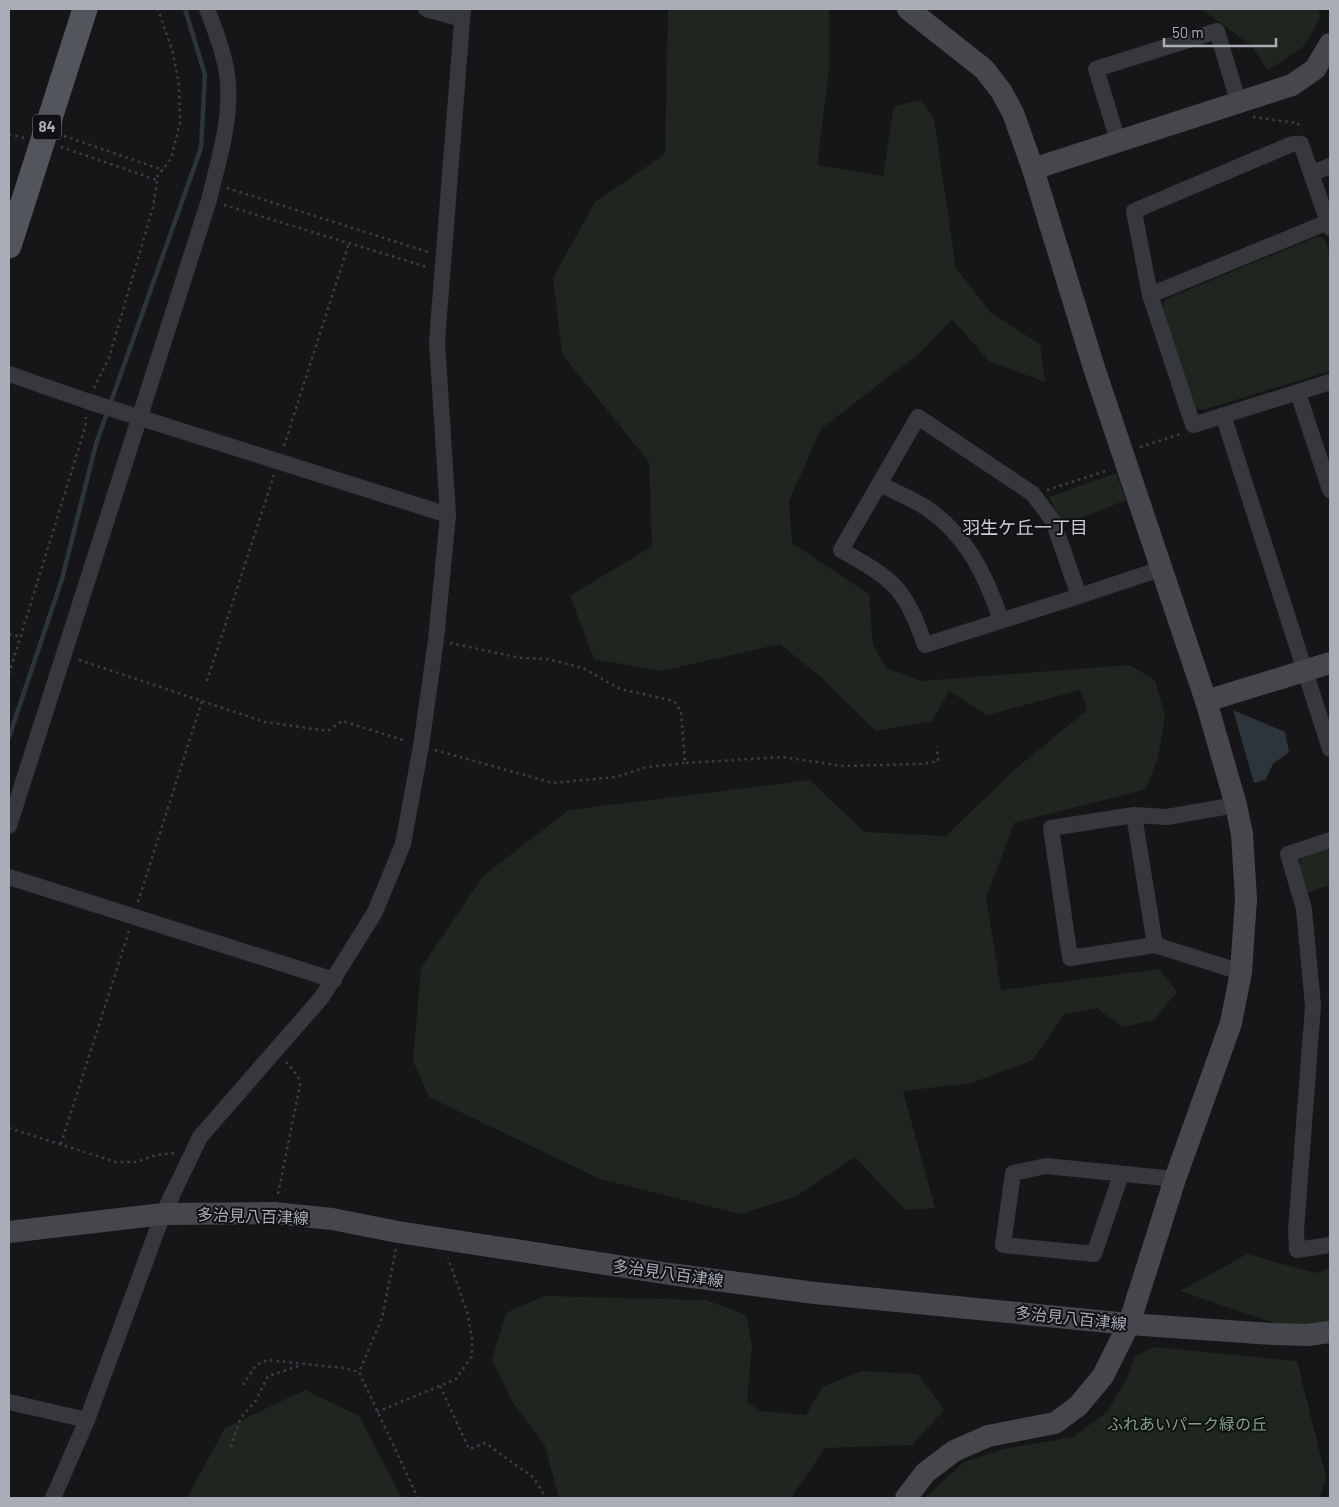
<svg xmlns="http://www.w3.org/2000/svg" width="1339" height="1507" font-family="Barlow,'Noto Sans JP',sans-serif">
	<style>
		.green { fill: #1e261f }
		.water { fill: #2c353c }
		.lines { fill: none; stroke-linecap: round; stroke-linejoin: round }
		.stream { stroke: #2c353c; stroke-width: 4.5 }
		.path { stroke: #3d3f44; stroke-width: 2.5; stroke-dasharray: 2.5 4; stroke-linecap: butt }
		.street { stroke: #37383d; stroke-width: 16 }
		.secondary { stroke: #45474d; stroke-width: 22 }
		.primary { stroke: #53555c; stroke-width: 25 }
		.labels { text-anchor: middle; stroke-width: 4; stroke-linejoin: round; paint-order: stroke }
		.shield { fill: #111113; stroke: #7b7e86; stroke-width: 1 }
		.shield-label { font-size: 15px; font-weight: bold; fill: #a8adb8 }
		.street-label { font-size: 16px; fill: #a8adb8; stroke: #111113 }
		.park-label { font-size: 16px; fill: #7fa381; stroke: #111113 }
		.neighbourhood-label { font-size: 18px; fill: #c9ccd4; stroke: #111113 }
	</style>
	<rect width="100%" height="100%" fill="#161618"/>
	<g class="green">
		<polygon points="668,9 829,9 829,70 817,165 883,176 894,106 921,100 934,119 956,268 991,313 1040,344 1045,382 989,361 952,319 921,352 821,429 789,501 792,543 869,594 873,645 886,668 921,681 1129,665 1155,680 1165,716 1158,757 1146,789 1014,823 986,898 1001,990 1159,969 1177,992 1154,1020 1122,1027 1097,1008 1065,1014 1032,1060 972,1083 903,1091 935,1208 905,1210 855,1157 795,1197 740,1214 600,1179 429,1097 413,1061 421,968 483,876 569,810 810,780 864,832 946,836 1013,771 1087,710 1080,690 987,715 949,691 932,721 876,731 823,679 780,644 661,671 594,659 570,596 652,546 649,462 562,354 553,278 595,202 665,154"/>
		<polygon points="1201,9 1318,9 1320,19 1303,47 1268,70 1251,45"/>
		<polygon points="1319,236 1325,240 1330,255 1330,371 1203,410 1196,409 1162,309 1166,299"/>
		<polygon points="1116,473 1126,500 1064,525 1049,497"/>
		<polygon points="1330,845 1330,885 1307,893 1299,865 1304,854"/>
		<polygon points="1247,1254 1315,1273 1330,1268 1330,1332 1286,1327 1180,1291"/>
		<polygon points="544,1296 706,1300 746,1315 752,1345 747,1401 760,1411 806,1415 822,1387 861,1371 918,1374 944,1410 912,1445 825,1448 791,1498 559,1498 545,1446 512,1401 492,1360 506,1313"/>
		<polygon points="1153,1347 1297,1361 1326,1477 1320,1498 925,1498 964,1462 1003,1449 1073,1437 1107,1412 1127,1378 1135,1357"/>
		<polygon points="305,1390 359,1416 402,1498 187,1498 225,1428"/>
	</g>
	<polygon class="water" points="1233,710 1285,732 1289,752 1273,764 1265,780 1254,783"/>
	<g class="lines">
		<polyline class="stream" points="9,737 62,579 96,444 201,148 205,75 185,9"/>
		<g class="path">
			<polyline points="1253,117 1298,123 1299,130"/>
			<polyline points="9,134 24,138"/>
			<polyline points="64,136 163,170"/>
			<polyline points="61,147 157,180"/>
			<polyline points="227,188 428,252"/>
			<polyline points="224,205 427,267"/>
			<polyline points="94,388 109,358 153,207 158,175 171,159 180,122 179,85 173,53 158,9"/>
			<polyline points="284,446 349,243"/>
			<polyline points="1140,447 1180,434"/>
			<polyline points="1047,490 1109,470"/>
			<polyline points="9,634 21,637"/>
			<polyline points="450,643 521,658 547,659 583,668 620,689 674,701 681,711 685,763 783,757 842,766 922,764 938,761 937,747"/>
			<polyline points="79,660 265,722 328,731 342,721 406,741"/>
			<polyline points="9,674 85,428 86,417"/>
			<polyline points="207,681 274,475"/>
			<polyline points="435,750 553,783 616,777 647,767 685,763"/>
			<polyline points="138,902 202,701"/>
			<polyline points="9,1128 116,1162 137,1162 156,1155 175,1153"/>
			<polyline points="61,1144 129,931"/>
			<polyline points="278,1194 300,1085 298,1076 286,1062"/>
			<polyline points="396,1249 382,1318 359,1372 418,1498"/>
			<polyline points="243,1385 256,1365 268,1360 343,1368 359,1372"/>
			<polyline points="440,1386 469,1449 485,1443 533,1477 546,1498"/>
			<polyline points="377,1412 456,1379 472,1356 472,1337 467,1312 448,1258"/>
			<polyline points="231,1447 240,1419 256,1400 268,1376 302,1365"/>
		</g>
		<g class="street">
			<polyline points="426,9 462,19"/>
			<polyline points="1118,141 1096,69 1217,31 1239,104"/>
			<polyline points="1312,173 1330,166"/>
			<polyline points="1330,228 1301,144 1292,144 1134,211 1150,295 1193,425 1330,382"/>
			<polyline points="1150,295 1328,222"/>
			<polyline points="9,374 87,401 448,515"/>
			<polyline points="1298,393 1330,490"/>
			<polyline points="1223,415 1330,749"/>
			<path d="M918 417 1033 494 1053 521 1079 596 925 645C904 586 894 580 841 550Z"/>
			<path d="M880 484C895 492 911 498 925 507 967 535 985 574 1001 620"/>
			<polyline points="1079,596 1161,569"/>
			<polyline points="1236,805 1167,817 1134,815 1051,828 1070,958 1155,945 1241,972"/>
			<polyline points="1134,815 1155,945"/>
			<path d="M9 826 209 200C218 162 231 122 228 83 226 58 216 32 207 9"/>
			<polyline points="1330,840 1288,854 1304,909 1313,1006 1296,1230 1297,1250 1330,1245"/>
			<polyline points="9,877 334,980"/>
			<polyline points="1121,1175 1094,1254 1003,1245 1013,1173 1046,1166 1175,1179"/>
			<polyline points="9,1402 87,1420"/>
			<polyline points="53,1498 87,1420 163,1214 200,1137 322,997 375,912 403,844 421,746 436,640 448,515 437,341 463,9"/>
		</g>
		<g class="secondary">
			<polyline points="1033,169 1292,85 1315,69 1330,44"/>
			<polyline points="1206,701 1330,663"/>
			<polyline points="9,1232 163,1214 274,1213 332,1219 398,1232 670,1274 815,1293 1129,1324 1273,1334 1307,1335 1330,1332"/>
			<polyline points="906,1498 925,1473 954,1451 988,1436 1055,1423 1078,1406 1103,1376 1129,1324 1175,1179 1231,1023 1241,972 1246,899 1242,834 1236,805 1206,701 1095,371 1033,169 1013,113 1001,91 984,69 908,9"/>
		</g>
		<polyline class="primary" points="9,246 85,9"/>
	</g>
	<g class="labels">
		<rect class="shield" x="33" y="114.5" width="28" height="25" rx="4"/>
		<g class="shield-label">
			<text x="47" y="132">84</text>
		</g>
		<g class="street-label">
			<text transform="translate(253 1216) rotate(2)" y="6">多治見八百津線</text>
			<text transform="translate(668 1273) rotate(8)" y="6">多治見八百津線</text>
			<text transform="translate(1071 1318) rotate(6)" y="6">多治見八百津線</text>
		</g>
		<g class="park-label">
			<text x="1187" y="1430">ふれあいパーク緑の丘</text>
		</g>
		<g class="neighbourhood-label">
			<text x="1025" y="534">羽生ケ丘一丁目</text>
		</g>
	</g>
	<rect width="1339" height="1507" fill="none" stroke="#a8adb8" stroke-width="20"/>
	<path d="M1164 38v8h112v-8" fill="none" stroke="#a8adb8" stroke-width="2.5"/>
	<text x="1172" y="38" font-size="15" fill="#a8adb8" stroke="#111113" stroke-width="4" paint-order="stroke">50 m</text>
</svg>
